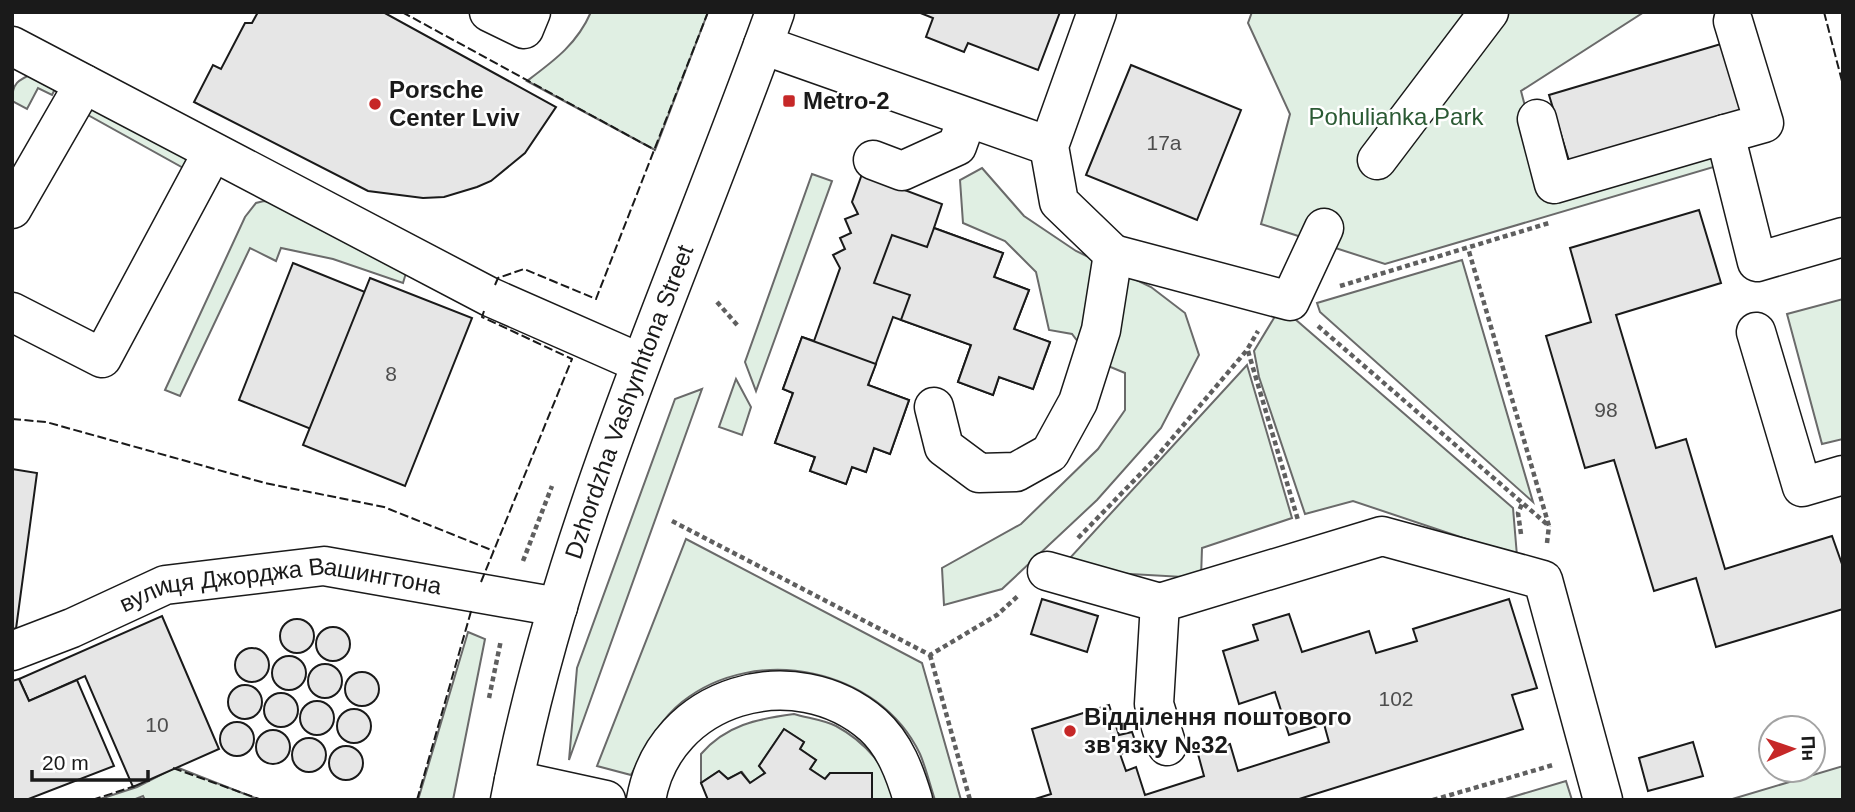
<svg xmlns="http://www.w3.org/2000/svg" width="1855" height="812" font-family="Arial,sans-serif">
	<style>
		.green { fill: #e0efe3; stroke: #6a6a6a; stroke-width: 2 }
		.building { fill: #e6e6e6; stroke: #1a1a1a; stroke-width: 2 }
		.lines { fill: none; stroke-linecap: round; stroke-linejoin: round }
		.minor-casing { stroke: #1a1a1a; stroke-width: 41 }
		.major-casing { stroke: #1a1a1a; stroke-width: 41 }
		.path { stroke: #5f5f5f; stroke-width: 4.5; stroke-dasharray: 5 3.5; stroke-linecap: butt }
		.minor { stroke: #fff; stroke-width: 38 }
		.major { stroke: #fff; stroke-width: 38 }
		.fence { stroke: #1a1a1a; stroke-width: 2; stroke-dasharray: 9 3.5; stroke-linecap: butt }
		.poi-dot { fill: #c62828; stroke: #fff; stroke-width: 2.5 }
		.labels { text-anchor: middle; stroke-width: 5; stroke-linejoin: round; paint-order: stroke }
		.number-label { font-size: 21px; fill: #4d4d4d }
		.poi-label { font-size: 24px; font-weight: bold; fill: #1a1a1a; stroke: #fff; text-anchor: start }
		.park-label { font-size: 24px; fill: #2b5a34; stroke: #fff }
		.street-label { font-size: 24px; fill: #1a1a1a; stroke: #fff }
	</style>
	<rect width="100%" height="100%" fill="#fff"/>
	<g class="green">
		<path d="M591 12H708L655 150 527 81C555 60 577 44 591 12Z"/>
		<polygon points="1252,12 1644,12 1521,91 1550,201 1711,157 1717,166 1385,264 1261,224 1290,114 1248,23"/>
		<path d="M34 73 61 77 52 95 38 88 27 109 12 101C12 83 18 80 34 73Z"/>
		<polygon points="91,103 190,158 187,170 88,115"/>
		<polygon points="982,168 1024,216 1076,251 1151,287 1185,313 1199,355 1161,428 1097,500 1002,589 944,605 942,568 1021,524 1098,449 1125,410 1125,373 1091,359 1072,334 1049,330 1036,272 1005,241 963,223 960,180"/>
		<polygon points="812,174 832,181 756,391 745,362"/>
		<polygon points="264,201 274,203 406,273 403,283 333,259 281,248 276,261 250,248 180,396 165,390 245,217 256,203"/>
		<polygon points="1462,260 1533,502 1320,312 1317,303"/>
		<polygon points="1843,299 1843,439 1822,444 1787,314"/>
		<polygon points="1277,313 1288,313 1513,508 1517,556 1353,501 1305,514 1259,377 1254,351"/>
		<polygon points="1247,365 1292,518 1202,548 1201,578 1077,571 1069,559"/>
		<polygon points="736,379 751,407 742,435 719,427"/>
		<polygon points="702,389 569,760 577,668 675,399"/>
		<path d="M686 539 922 663 961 800H935C930 785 926 768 920 754 879 668 756 643 682 702 658 721 645 749 631 775L597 766Z"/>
		<polygon points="468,632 485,639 453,800 418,800"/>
		<path d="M794 714C807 718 824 720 836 726 864 741 889 768 895 800H872V773H830L825 779 810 769 816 760 800 749 804 742 784 729 759 766 765 773 750 783 742 772 728 779 719 771 701 783V754C726 725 757 719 794 714Z"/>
		<polygon points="1843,766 1843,800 1729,800"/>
		<polygon points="176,767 260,800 145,800 143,796 133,800 97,800 137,787"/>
		<polygon points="1566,781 1572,800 1502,800"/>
	</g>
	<g class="building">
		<polygon points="258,12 383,12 556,107 525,153 491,181 477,187 444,197 423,198 368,191 194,102 213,65 221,69 245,23 252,23"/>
		<polygon points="918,12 1060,12 1038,70 968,43 964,52 926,37 933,18"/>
		<polygon points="1731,41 1752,110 1570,164 1549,95"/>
		<polygon points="1131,65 1241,110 1197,220 1086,175"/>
		<polygon points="862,174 942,204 934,228 1003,253 994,277 1029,290 1014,329 1050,342 1033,389 999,377 993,395 958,382 971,345 893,317 868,385 909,400 890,454 874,448 866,472 852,467 846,484 810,471 815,457 775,443 793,393 783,389 802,337 814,341 840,268 833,255 845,249 840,238 851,233 845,219 858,214 852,202"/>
		<polygon points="1699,210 1721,283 1616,315 1656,448 1686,439 1725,569 1832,536 1843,567 1843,609 1716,647 1696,578 1654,591 1614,460 1585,468 1546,336 1591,322 1570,248"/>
		<polygon points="934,228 1003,253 994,277 1029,290 1014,329 1050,342 1033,389 999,377 993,395 958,382 971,345 901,320 910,295 874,283 892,235 927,247"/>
		<polygon points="293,263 365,292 311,429 239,400"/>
		<polygon points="370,278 472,318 405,486 303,445"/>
		<polygon points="802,337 876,364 868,385 909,400 890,454 874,448 866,472 852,467 846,484 810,471 815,457 775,443 793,393 783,389"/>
		<polygon points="12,469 37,473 16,629 12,628"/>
		<polygon points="1042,599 1098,616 1087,652 1031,634"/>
		<polygon points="1509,599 1537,688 1512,695 1523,729 1296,800 1032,800 1051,794 1032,729 1109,705 1119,735 1132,732 1138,749 1120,754 1126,771 1136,767 1145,795 1204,776 1198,754 1230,744 1238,771 1329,742 1324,724 1289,735 1275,692 1239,704 1223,651 1258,640 1253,625 1289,614 1302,652 1369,631 1376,653 1417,641 1413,629"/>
		<polygon points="162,616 219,749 133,787 85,676 29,701 19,679"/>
		<circle cx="297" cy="636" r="17"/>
		<circle cx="333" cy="644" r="17"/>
		<circle cx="252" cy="665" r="17"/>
		<circle cx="289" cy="673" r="17"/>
		<circle cx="325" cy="681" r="17"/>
		<circle cx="362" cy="689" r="17"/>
		<polygon points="19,679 29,701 77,680 114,766 26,800 12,800 12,681"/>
		<circle cx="245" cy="702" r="17"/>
		<circle cx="281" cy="710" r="17"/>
		<circle cx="317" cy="718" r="17"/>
		<circle cx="354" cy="726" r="17"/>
		<circle cx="237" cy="739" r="17"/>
		<polygon points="784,729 804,742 800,749 816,760 810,769 825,779 830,773 872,773 872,800 708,800 701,783 719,771 728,779 741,772 750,783 765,773 759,766"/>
		<circle cx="273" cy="747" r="17"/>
		<circle cx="309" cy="755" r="17"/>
		<polygon points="1693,742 1703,776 1648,791 1639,758"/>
		<circle cx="346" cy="763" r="17"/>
	</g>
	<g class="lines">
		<defs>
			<g id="minor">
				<polyline points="489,12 524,29 531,12"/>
				<polyline points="763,45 1049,146"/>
				<polyline points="12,46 490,297 640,363"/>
				<polyline points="1537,119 1554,184 1725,134 1757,262 1843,237"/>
				<polyline points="1725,134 1764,123 1733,21"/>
				<polyline points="873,160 902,171 957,146 967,118"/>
				<polyline points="1377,160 1489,12"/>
				<polyline points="12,209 84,84"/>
				<polyline points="1113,254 1290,301 1324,228"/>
				<polyline points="12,312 102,358 212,153"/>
				<polyline points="1756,332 1802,487 1843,475"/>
				<polyline points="934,407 944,447 979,473 1016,472 1050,453 1078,402 1101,330 1113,254 1059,202 1049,146 1097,12"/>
				<polyline points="1047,571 1160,603"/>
				<path id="s1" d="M12 651 72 628 165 585 324 566 558 607"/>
				<polyline points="1167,746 1154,704 1160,603 1382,536 1543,580 1603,800"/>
				<polyline points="514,780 606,800"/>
				<path d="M646 800C664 694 795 657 873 725 895 745 905 773 913 800"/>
			</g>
			<g id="major">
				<path id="s2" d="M510 800C562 527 682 272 775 12"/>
			</g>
		</defs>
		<use href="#minor" class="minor-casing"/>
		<use href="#major" class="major-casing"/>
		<g class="path">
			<polyline points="1340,286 1549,223"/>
			<polyline points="717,302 739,327"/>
			<polyline points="1318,326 1549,526 1468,248"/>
			<polyline points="1248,351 1298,520"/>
			<polyline points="672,521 930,655 997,615 1019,595"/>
			<polyline points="1521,534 1518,513 1522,504"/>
			<polyline points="1078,538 1153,461 1247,350 1258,331"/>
			<polyline points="1547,543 1549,526"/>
			<polyline points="523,561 552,486"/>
			<polyline points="930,655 970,800"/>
			<polyline points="489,698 501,640"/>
			<polyline points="1433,800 1553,765"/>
		</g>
		<use href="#minor" class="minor"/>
		<use href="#major" class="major"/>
		<g class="fence">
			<polyline points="402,12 655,150"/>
			<polyline points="1824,12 1843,85"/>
			<polyline points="495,285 498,278 524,269 596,299 708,12"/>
			<polyline points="12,419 46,422 265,483 384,507 494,551"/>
			<polyline points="481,582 572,359 482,317 484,311"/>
			<polyline points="173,768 262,800"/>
			<polyline points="92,800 135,786"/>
			<polyline points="417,800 472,608"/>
		</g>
	</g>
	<g class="poi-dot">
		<rect x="782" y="94" width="14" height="14" rx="3.5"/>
		<circle cx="375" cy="104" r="7"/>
		<circle cx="1070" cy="731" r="7"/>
	</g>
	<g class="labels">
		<g class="number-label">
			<text x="1164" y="150">17а</text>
			<text x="391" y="381">8</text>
			<text x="1606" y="417">98</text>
			<text x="1396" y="706">102</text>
			<text x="157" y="732">10</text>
		</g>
		<g class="poi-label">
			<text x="389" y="98">Porsche<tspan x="389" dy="28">Center Lviv</tspan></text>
			<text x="803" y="109">Metro-2</text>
			<text x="1084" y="725">Відділення поштового<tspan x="1084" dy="28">зв'язку №32</tspan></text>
		</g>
		<g class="park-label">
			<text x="1396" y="125">Pohulianka Park</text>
		</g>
		<g class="street-label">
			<text dy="8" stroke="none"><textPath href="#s2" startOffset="416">Dzhordzha Vashynhtona Street</textPath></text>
			<text dy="8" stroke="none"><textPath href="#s1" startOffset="282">вулиця Джорджа Вашингтона</textPath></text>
		</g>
	</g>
	<rect width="1855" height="812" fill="none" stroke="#1a1a1a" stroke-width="28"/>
	<g transform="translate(1792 749) rotate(88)"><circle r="33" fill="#ffffff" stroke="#a3a3a3" stroke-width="2"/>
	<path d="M0-5L12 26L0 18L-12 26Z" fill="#c62828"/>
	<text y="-10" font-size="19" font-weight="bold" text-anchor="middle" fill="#1a1a1a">Пн</text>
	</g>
	<path d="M32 770v10h116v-10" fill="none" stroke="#1a1a1a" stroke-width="3.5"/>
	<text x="42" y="770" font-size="21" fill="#1a1a1a" stroke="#ffffff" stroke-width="5" paint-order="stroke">20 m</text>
</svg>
